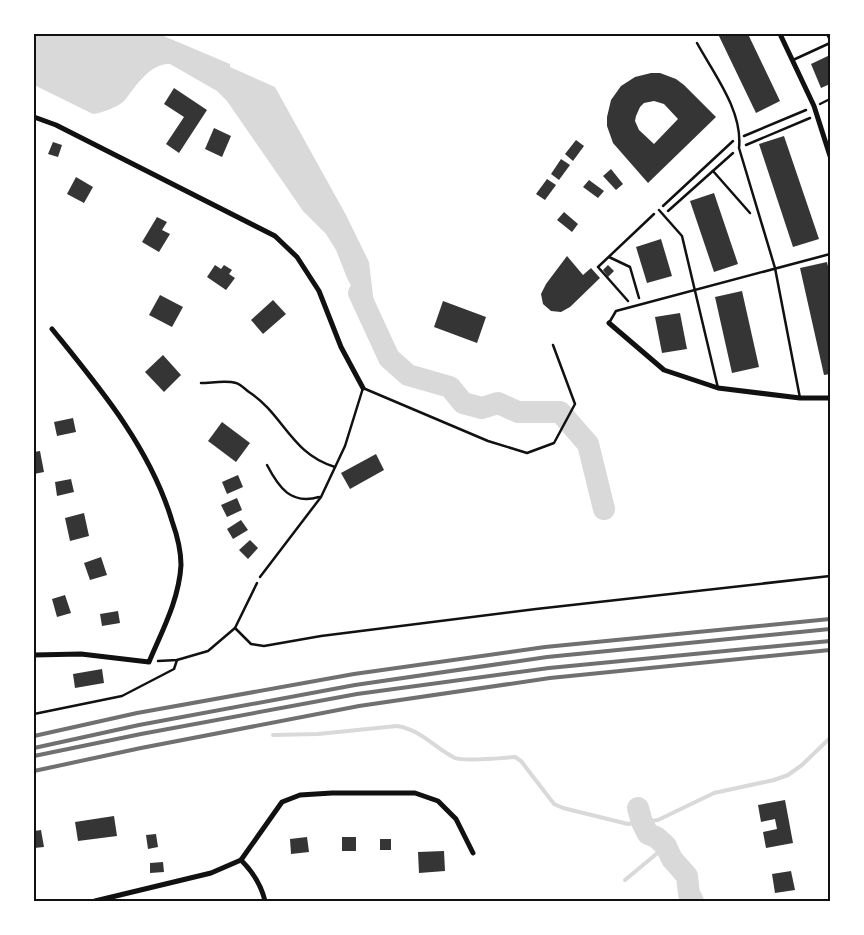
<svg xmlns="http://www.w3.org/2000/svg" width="864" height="935" font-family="'Nunito Sans',sans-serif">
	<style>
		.water { fill: #d9d9d9 }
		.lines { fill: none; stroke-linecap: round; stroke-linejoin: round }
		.stream { stroke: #d9d9d9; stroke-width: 4 }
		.river { stroke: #d9d9d9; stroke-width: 22 }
		.building { fill: #353535; fill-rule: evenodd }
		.path { stroke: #111; stroke-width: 2.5 }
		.service { stroke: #111; stroke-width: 2.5 }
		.minor { stroke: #111; stroke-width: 5 }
		.rail { stroke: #707070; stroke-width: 4 }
		.neatline { fill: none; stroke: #111; stroke-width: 2 }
	</style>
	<rect width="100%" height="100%" fill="#fff"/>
	<path class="water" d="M34 34H159L230 64V67L275 87 346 215 369 262 374 304 372 321H369L347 278 336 250 326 234 303 211 227 101 217 91 170 64C150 63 136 86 125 100 119 107 101 113 93 114L34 85Z"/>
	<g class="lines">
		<g class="stream">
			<path d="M273 735 318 734 397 726C422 730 434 748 455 758 463 761 503 758 515 757L521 761 554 804 563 808 628 824 658 820 714 793 774 780 788 775 802 765 830 738"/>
			<polyline points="625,880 666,846"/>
		</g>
		<g class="river">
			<polyline points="359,293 389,358 408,375 450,387 463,403 482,408 498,403 518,412 560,412 588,444 604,509"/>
			<polyline points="638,808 642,822 648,834 656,837 666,846 672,859 687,876 689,894 693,901"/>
		</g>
	</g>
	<g class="building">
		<polygon points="718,34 748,34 780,101 756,113"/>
		<polygon points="830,55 830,84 821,88 811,64"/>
		<path d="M651 73H660L676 79 684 85 716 117 648 183 613 143 607 126V117L611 100 621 86 635 77ZM654 101 664 104 678 119 654 144 639 130 635 121 636 116 640 107 644 103Z"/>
		<polygon points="174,88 207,110 179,153 166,144 184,117 164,104"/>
		<polygon points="214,128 231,136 222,157 205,149"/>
		<polygon points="784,136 819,239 793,247 759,144"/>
		<polygon points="576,140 584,146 573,161 565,154"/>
		<polygon points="53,142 62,145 58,157 48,154"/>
		<polygon points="561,159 570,165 559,180 551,174"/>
		<polygon points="611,169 623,184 616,190 603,176"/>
		<polygon points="76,177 93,187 84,203 67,194"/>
		<polygon points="547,179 556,185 545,200 536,194"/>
		<polygon points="589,180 604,191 598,198 583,187"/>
		<polygon points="714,193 738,264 714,272 690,201"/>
		<polygon points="564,212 578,224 572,232 557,220"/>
		<polygon points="157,217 167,222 162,230 170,234 159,252 142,242"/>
		<polygon points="661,239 672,276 647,283 636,247"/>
		<polygon points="567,256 583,275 591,268 600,278 570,307 561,312 551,311 543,304 541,294 546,284"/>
		<polygon points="827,262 830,275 830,374 824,375 800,268"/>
		<polygon points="215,265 221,269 224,265 232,270 229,274 235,278 226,290 207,277"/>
		<polygon points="608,265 614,271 608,277 603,270"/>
		<polygon points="742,291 759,367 732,373 715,297"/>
		<polygon points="160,295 183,307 172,327 149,315"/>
		<polygon points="273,300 286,314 263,334 251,320"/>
		<polygon points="443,301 486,317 477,343 434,327"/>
		<polygon points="680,313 687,349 662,353 655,317"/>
		<polygon points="163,355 181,375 164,392 145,372"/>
		<polygon points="73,418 76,432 57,436 54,422"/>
		<polygon points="222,422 250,443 236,462 208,441"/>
		<polygon points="40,451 44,472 34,474 34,452"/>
		<polygon points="376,454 384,470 350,489 341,473"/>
		<polygon points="238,475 243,487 227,494 222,482"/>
		<polygon points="71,479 74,492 57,496 55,482"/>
		<polygon points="237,498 242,510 227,517 221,505"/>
		<polygon points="84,513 89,536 70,541 65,518"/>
		<polygon points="241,520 248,530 233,539 227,529"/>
		<polygon points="250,540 258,548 248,559 239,550"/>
		<polygon points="101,557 107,575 90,580 84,563"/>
		<polygon points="65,595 71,613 57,617 52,599"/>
		<polygon points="118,611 120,623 102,626 100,614"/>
		<polygon points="102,669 104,683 75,688 73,674"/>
		<polygon points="785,800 793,843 766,848 763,832 777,829 775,819 761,822 758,805"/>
		<polygon points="114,816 117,836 78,841 75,822"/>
		<polygon points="41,830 44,847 34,848 34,831"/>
		<polygon points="156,834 158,847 148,849 146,835"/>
		<polygon points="307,837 309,852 291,854 290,839"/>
		<rect x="342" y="837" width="14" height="14"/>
		<rect x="380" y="839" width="11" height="11"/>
		<polygon points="444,851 445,871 419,873 418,852"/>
		<polygon points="163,862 164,872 150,873 150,863"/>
		<polygon points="791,871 795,890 775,893 772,874"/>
	</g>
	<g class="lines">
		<g class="path">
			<polyline points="820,104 830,99"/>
			<polyline points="744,136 806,110"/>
			<polyline points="746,145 810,118"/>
			<polyline points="713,171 750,213"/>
			<polyline points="663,206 733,141"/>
			<polyline points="668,211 733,153"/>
			<polyline points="609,257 630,267 639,298"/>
			<polyline points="628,301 598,267 654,214"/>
			<polyline points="235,628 251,644 264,646 321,636 536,609 830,576"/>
			<polyline points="158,661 177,660 208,651 235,628 257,583"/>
			<polyline points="34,714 122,696 174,669 177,660"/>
		</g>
		<g class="service">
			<polyline points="827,34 830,40"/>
			<path d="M697 43C714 74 743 111 739 148L775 268 800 398"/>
			<polyline points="793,60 830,43"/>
			<polyline points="659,210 682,236 718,388"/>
			<polyline points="609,323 616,311 830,254"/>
			<path d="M201 383C211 383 226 380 236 383 240 384 245 389 249 392 284 415 291 454 335 467"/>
			<path d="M267 465C279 488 291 505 319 497"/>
			<polyline points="260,577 321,497 345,446 363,388 488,441 527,453 554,443 575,404 553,345"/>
		</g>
		<g class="minor">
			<polyline points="780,34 814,106 830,156"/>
			<polyline points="34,117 56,125 275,236 297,257 319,291 341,347 363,388"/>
			<polyline points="609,323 664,370 718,388 800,398 830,398"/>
			<path d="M34 655 81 654 149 662C162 631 179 600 181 565 181 550 177 535 172 521 150 447 99 387 52 329"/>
			<path d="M241 860C253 872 261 884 265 901"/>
			<polyline points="95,901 211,873 241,860 282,802 300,795 332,793 415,793 438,801 456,819 473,853"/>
		</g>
		<g class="rail">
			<polyline points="34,736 137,713 354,674 545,647 830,619"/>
			<polyline points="34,748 139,725 355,685 547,657 830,629"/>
			<polyline points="34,756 141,734 357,694 549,668 830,641"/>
			<polyline points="34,771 141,748 359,706 550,678 830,650"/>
		</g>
	</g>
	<rect width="864" height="935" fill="none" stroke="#ffffff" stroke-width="70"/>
	<rect x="35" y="35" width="794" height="865" class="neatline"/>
</svg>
